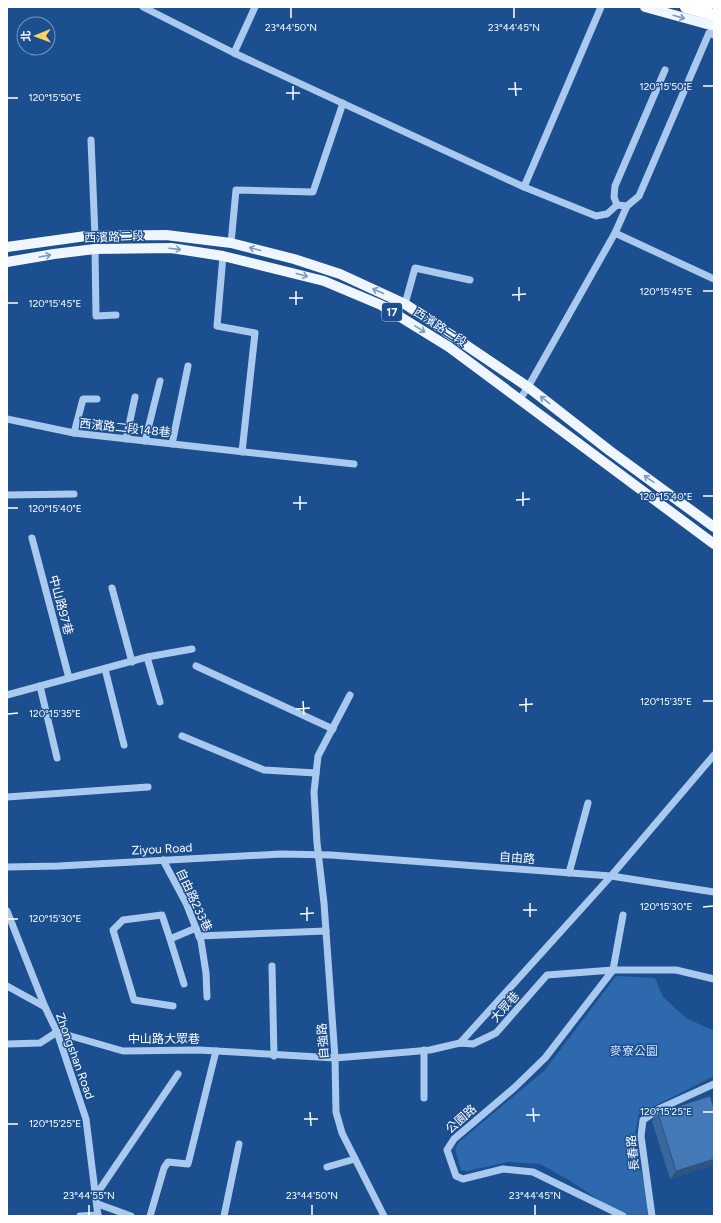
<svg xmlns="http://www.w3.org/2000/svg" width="721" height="1223" font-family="Figtree,'Noto Sans TC',sans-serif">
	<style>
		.green { fill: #2e69ad }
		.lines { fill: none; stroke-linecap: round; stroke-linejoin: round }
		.minor { stroke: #a9c9ee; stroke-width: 7 }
		.major { stroke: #f0f6ff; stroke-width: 10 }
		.highway { stroke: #fff; stroke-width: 12 }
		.wall { fill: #3a679d }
		.shaded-wall { fill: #305480 }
		.building { fill: #4478b7; stroke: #305480 }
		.oneway { stroke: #7b9ac1 }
		.ticks { fill: none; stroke: #fff; stroke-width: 1.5 }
		.labels { text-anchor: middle; stroke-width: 3; stroke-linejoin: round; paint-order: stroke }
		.shield { fill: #1b4f8f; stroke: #bbcadd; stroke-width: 1 }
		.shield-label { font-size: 11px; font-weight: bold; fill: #fff }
		.street-label { font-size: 12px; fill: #fff; stroke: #1b4f8f }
		.park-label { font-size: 12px; fill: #cfe3fa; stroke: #1b4f8f }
		.ticks-label { font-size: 10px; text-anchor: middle; fill: #fff; stroke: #1b4f8f; stroke-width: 3; stroke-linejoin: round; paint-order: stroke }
	</style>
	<rect width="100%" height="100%" fill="#1b4f8f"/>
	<polygon class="green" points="616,976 655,978 663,997 686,1018 714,1031 714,1076 639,1114 634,1138 651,1216 623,1216 569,1180 540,1164 508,1162 467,1171 461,1170 455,1149 459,1142 545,1070"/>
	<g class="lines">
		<g class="minor">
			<polyline points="143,7 234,53 524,187 596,216 607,214 617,205 627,206"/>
			<polyline points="234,53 255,7"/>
			<polyline points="91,140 95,236"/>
			<polyline points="524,187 601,7"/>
			<polyline points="617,205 614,197 615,186 665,70"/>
			<polyline points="615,233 714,279"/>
			<polyline points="231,243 236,190 313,192 343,103"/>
			<polyline points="95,249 96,316 116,315"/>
			<polyline points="223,256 217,326 255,333 242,452"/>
			<polyline points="405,304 415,268 470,280"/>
			<polyline points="520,399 528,387 615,233 627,206 639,196 709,33 714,35"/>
			<polyline points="7,419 74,433 354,464"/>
			<polyline points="74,433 83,399 97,399"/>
			<polyline points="126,439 135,397"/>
			<polyline points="145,441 160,381"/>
			<polyline points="172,444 188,366"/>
			<polyline points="7,495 74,494"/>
			<polyline points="32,538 69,678"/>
			<polyline points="112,588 132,662"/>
			<polyline points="147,657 160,702"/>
			<polyline points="196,666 333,729"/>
			<polyline points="105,669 124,745"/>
			<polyline points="40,686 57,758"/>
			<polyline points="7,695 147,657 192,649"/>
			<polyline points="350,695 318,756 314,792 317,843 324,903 335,1058 336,1112 342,1133 384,1216"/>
			<polyline points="182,736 264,770 316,773"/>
			<polyline points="7,797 148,787"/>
			<polyline points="163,860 186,903 201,941 206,973 207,997"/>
			<polyline points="7,867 59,866 281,854 331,855 611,876 714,892"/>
			<polyline points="569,873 588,803"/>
			<polyline points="7,911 45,1007 57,1032 86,1119 98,1216"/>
			<polyline points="623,915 613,970 545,1058 514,1088 454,1139 447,1150 456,1176 463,1179 503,1169 533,1172 623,1216"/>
			<polyline points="199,936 326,931"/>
			<polyline points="170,939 162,915 123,920 113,930 134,1000 173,1006"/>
			<polyline points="272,966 274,1056"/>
			<polyline points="184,984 170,939 196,928"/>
			<polyline points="7,986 45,1007"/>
			<polyline points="460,1043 611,876 714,755"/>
			<polyline points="7,1044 40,1043 57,1032 123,1051 199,1050 335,1058 408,1052 430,1050 460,1043 473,1044 496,1033 547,975 613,970 676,970 714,979"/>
			<polyline points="424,1050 424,1098"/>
			<polyline points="327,1167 355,1159"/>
			<polyline points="96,1195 178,1074"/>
			<polyline points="98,1204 131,1216"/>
			<polyline points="80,1216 98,1215"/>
			<polyline points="150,1216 164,1168 168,1162 188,1164 216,1051"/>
			<polyline points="224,1216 239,1144"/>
			<polyline points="652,1216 641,1136 643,1120 659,1109 714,1084"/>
		</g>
		<g class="major">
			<polyline points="645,7 714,26"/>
			<polyline points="7,247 86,236 166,235 231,243 294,259 340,274 405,304 528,387 610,451 714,527"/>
			<polyline points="7,262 54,254 95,249 171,248 223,256 324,281 381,305 449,347 714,544"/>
		</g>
		<polyline class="highway" points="686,7 714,15"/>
	</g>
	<polygon class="wall" points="714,1108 714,1165 670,1179 652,1121 658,1113"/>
	<polygon class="shaded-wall" points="714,1159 714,1165 670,1179 676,1171"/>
	<polygon class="building" points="710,1096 714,1108 714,1159 676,1171 658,1113"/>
	<defs><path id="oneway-shaft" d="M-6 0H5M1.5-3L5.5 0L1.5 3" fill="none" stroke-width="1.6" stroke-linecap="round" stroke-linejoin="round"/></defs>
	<g class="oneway">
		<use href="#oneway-shaft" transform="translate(679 17) rotate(16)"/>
		<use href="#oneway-shaft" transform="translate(175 249) rotate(7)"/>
		<use href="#oneway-shaft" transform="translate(255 249) rotate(-165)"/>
		<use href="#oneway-shaft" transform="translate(45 256) rotate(-10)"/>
		<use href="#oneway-shaft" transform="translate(302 275) rotate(15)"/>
		<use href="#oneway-shaft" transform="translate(378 291) rotate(-156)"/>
		<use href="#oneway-shaft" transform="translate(420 329) rotate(31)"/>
		<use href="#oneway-shaft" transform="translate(545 400) rotate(-142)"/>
		<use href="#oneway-shaft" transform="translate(649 479) rotate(-145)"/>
	</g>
	<path class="ticks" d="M291 8V18M514 8V18M515 82 516 96M293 86V100M703 86H713M508 89H522M286 93H300M8 98H18M519 287V301M296 291V305M703 291H713M512 295 526 294M289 298H303M8 303H18M523 492V506M300 496V510M703 496H713M516 500 530 499M293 503H307M8 508H18M526 698V712M303 701 304 715M703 701H713M519 705 533 704M296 709 310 708M8 714 18 713M530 903V917M307 907V921M703 907 713 906M523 910H537M300 914 314 913M8 919H18M533 1108 534 1122M310 1112 311 1126M703 1112H713M526 1115H540M304 1119H318M8 1124H18M89 1205V1215M312 1205V1215M535 1205V1215"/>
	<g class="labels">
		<rect class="shield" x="382" y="303" width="20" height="18" rx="3"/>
		<g class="shield-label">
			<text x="392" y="316">17</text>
		</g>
		<g class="street-label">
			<text transform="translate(114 237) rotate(-2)" y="4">西濱路二段</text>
			<text transform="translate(440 327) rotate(33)" y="4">西濱路二段</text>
			<text transform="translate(125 428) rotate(6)" y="4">西濱路二段148巷</text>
			<text transform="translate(61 605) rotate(75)" y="4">中山路97巷</text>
			<text transform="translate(162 849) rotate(-3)" y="4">Ziyou Road</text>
			<text transform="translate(517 858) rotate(4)" y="4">自由路</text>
			<text transform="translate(194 900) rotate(65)" y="4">自由路233巷</text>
			<text transform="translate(505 1007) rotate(-48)" y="4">大眾巷</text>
			<text x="164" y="1043">中山路大眾巷</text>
			<text transform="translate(323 1041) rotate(-94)" y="4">自強路</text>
			<text transform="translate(75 1056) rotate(70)" y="4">Zhongshan Road</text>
			<text transform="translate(461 1119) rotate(-42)" y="4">公園路</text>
			<text transform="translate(633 1153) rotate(-96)" y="4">長春路</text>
		</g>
		<g class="park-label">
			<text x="634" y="1055">麥寮公園</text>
		</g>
	</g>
	<g class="ticks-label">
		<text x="291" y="31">23°44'50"N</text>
		<text x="514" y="31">23°44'45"N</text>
		<text x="666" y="90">120°15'50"E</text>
		<text x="55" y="101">120°15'50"E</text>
		<text x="666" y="295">120°15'45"E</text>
		<text x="55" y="307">120°15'45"E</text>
		<text x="666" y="500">120°15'40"E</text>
		<text x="55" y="512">120°15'40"E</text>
		<text x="666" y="705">120°15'35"E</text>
		<text x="55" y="717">120°15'35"E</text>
		<text x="666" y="910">120°15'30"E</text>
		<text x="55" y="922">120°15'30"E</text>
		<text x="666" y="1115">120°15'25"E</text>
		<text x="55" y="1127">120°15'25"E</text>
		<text x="89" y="1199">23°44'55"N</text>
		<text x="312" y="1199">23°44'50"N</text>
		<text x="535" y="1199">23°44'45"N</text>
	</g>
	<rect width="721" height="1223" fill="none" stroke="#ffffff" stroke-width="16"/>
	<g transform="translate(36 36) rotate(269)"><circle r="19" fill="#1b4f8f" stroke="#7695bc"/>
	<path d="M0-3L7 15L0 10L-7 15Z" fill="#ffd166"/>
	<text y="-6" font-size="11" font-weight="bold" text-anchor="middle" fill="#ffffff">北</text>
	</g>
</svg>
